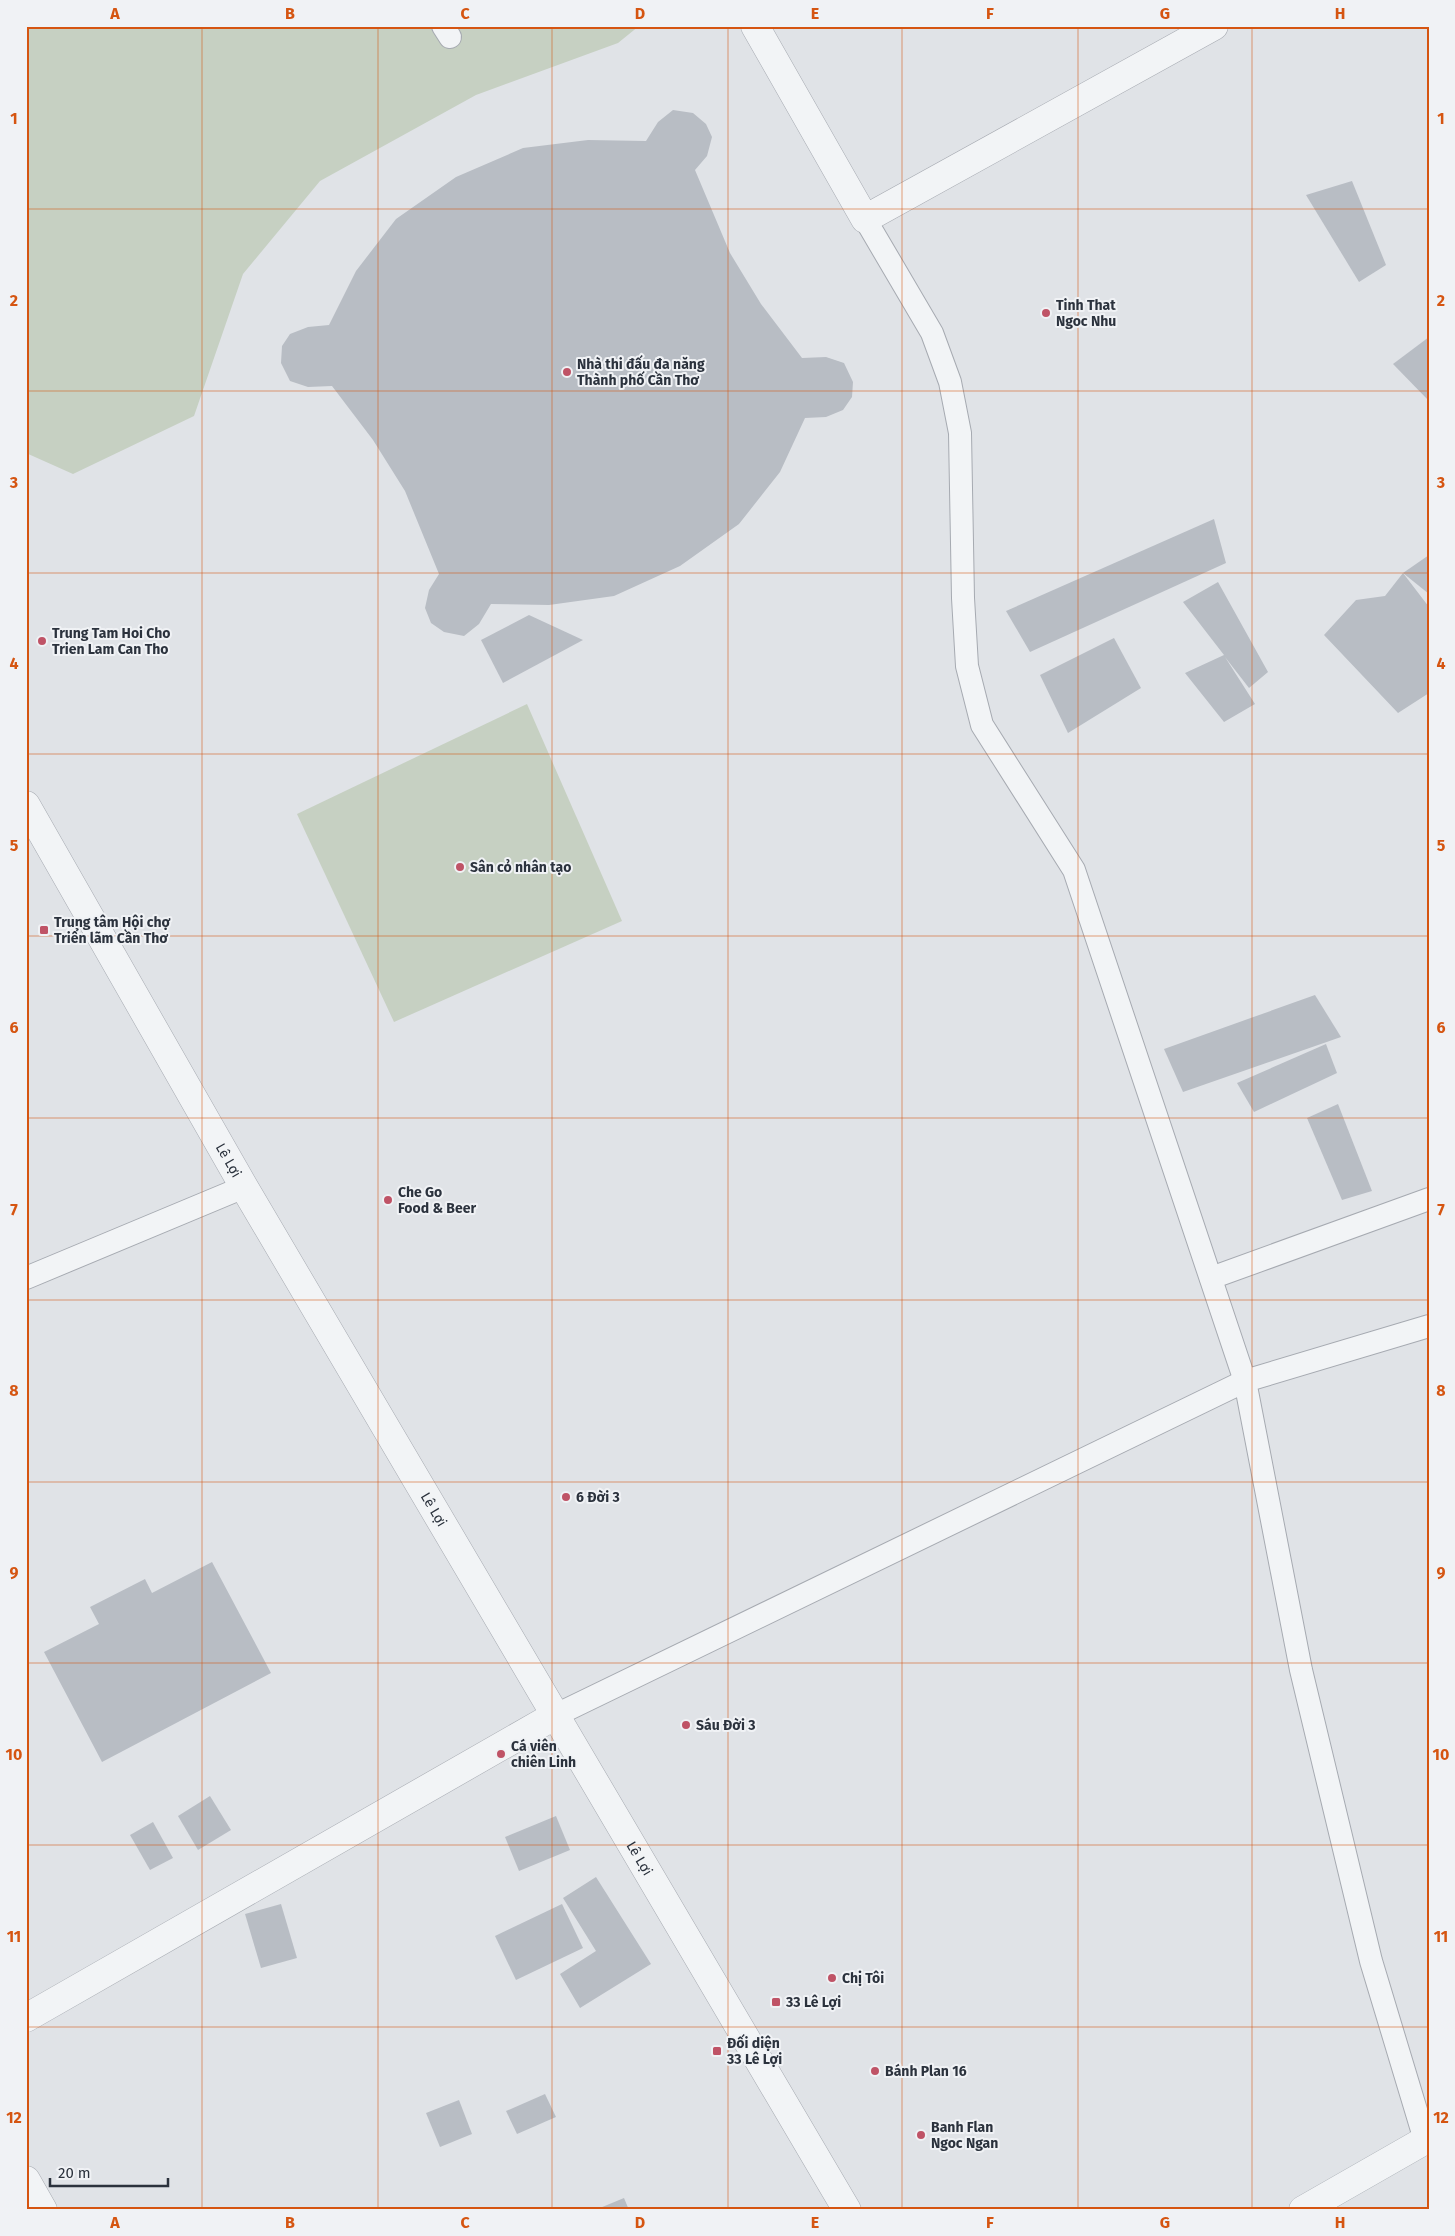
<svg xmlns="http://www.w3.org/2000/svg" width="1455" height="2236" font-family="'Fira Sans',sans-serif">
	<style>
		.green { fill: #c6d0c2 }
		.building { fill: #b8bdc4 }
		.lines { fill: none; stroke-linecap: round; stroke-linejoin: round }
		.service-casing { stroke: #a6aab1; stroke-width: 24 }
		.minor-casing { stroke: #a6aab1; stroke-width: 29 }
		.tertiary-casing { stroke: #a6aab1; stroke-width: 29 }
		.service { stroke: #f2f4f6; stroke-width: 22 }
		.minor { stroke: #f2f4f6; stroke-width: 28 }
		.tertiary { stroke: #f2f4f6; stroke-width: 28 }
		.grid { fill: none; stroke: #d55511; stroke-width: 1; stroke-opacity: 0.55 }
		.poi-dot { fill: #bf5366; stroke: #f0f2f5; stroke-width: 2 }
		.labels { text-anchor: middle; stroke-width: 4; stroke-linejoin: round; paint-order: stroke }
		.poi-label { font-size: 14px; font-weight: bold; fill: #2b323d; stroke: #f0f2f5; text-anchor: start }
		.street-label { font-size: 14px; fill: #2b323d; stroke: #f0f2f5 }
		.neatline { fill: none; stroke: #d55511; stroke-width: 2 }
		.grid-label { font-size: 16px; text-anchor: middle; font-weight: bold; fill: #d55511 }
	</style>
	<rect width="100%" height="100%" fill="#e0e3e7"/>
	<g class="green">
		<polygon points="26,26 639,26 618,43 476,95 320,181 243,274 194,416 73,474 26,453"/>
		<polygon points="527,704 622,921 394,1022 297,814"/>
	</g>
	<g class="building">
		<polygon points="673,110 693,113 706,124 712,137 707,156 695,170 730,253 761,304 802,358 826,357 844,363 853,382 852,397 843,410 826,417 805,418 780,472 739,524 680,566 614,596 549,605 491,604 479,624 464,636 444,632 431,623 425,608 429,590 439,574 405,491 373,440 332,386 308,387 290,381 281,363 282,346 290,334 308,327 329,325 356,271 396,219 456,177 523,148 588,140 646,141 658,122"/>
		<polygon points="1352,181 1386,265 1359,282 1306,195"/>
		<polygon points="1429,337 1429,401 1393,364"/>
		<polygon points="1214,519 1226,563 1030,652 1006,611"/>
		<polygon points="1429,555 1429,594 1403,573"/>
		<polygon points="1403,573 1429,607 1429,693 1398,713 1324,635 1356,600 1385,596"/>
		<polygon points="1218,582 1268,672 1249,688 1225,657 1255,704 1224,722 1185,673 1224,655 1183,602"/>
		<polygon points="529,615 583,640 503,683 481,640"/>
		<polygon points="1114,638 1141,688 1068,733 1040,675"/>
		<polygon points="1315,995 1341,1037 1183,1092 1164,1049"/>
		<polygon points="1326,1044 1337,1073 1254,1112 1237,1083"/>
		<polygon points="1338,1104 1372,1191 1342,1200 1307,1118"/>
		<polygon points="212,1562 271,1673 102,1762 44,1652 99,1624 90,1607 145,1579 152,1593"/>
		<polygon points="210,1796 231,1830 198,1850 178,1816"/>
		<polygon points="556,1816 570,1850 519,1871 505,1837"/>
		<polygon points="153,1822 173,1858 150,1870 130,1835"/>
		<polygon points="596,1877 651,1964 580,2008 560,1974 596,1951 563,1898"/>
		<polygon points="281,1904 297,1958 261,1968 245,1914"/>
		<polygon points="562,1904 583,1948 516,1980 495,1936"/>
		<polygon points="545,2094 556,2117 517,2134 506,2111"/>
		<polygon points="459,2100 472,2134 440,2147 426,2113"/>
		<polygon points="624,2198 629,2210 595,2210"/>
	</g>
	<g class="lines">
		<defs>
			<g id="service">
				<polyline points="443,26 450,37"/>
				<polyline points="865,219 932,333 950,382 960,433 963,598 967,666 982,725 1074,870 1245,1381 1301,1670 1371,1961 1425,2140"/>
				<polyline points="26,1278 244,1187"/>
				<polyline points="1211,1278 1429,1199"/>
				<polyline points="554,1716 1245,1381 1429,1326"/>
			</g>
			<g id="minor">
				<polyline points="755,26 865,219 1214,26"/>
				<polyline points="26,2018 554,1716"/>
				<polyline points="26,2180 43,2210"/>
				<polyline points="1303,2210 1429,2138"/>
			</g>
			<g id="tertiary">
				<path id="s1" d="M26 805 244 1187 847 2210"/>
			</g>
		</defs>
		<use href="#service" class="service-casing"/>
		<use href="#minor" class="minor-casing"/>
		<use href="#tertiary" class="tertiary-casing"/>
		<use href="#service" class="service"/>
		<use href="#minor" class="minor"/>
		<use href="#tertiary" class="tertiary"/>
	</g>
	<path class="grid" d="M202 26V2210M378 26V2210M552 26V2210M728 26V2210M902 26V2210M1078 26V2210M1252 26V2210M26 209H1429M26 391H1429M26 573H1429M26 754H1429M26 936H1429M26 1118H1429M26 1300H1429M26 1482H1429M26 1663H1429M26 1845H1429M26 2027H1429"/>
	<g class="poi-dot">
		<circle cx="1046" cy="313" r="5"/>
		<circle cx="567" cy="372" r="5"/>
		<circle cx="42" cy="641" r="5"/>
		<circle cx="460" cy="867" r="5"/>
		<rect x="39" y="925" width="10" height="10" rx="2.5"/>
		<circle cx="388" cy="1200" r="5"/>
		<circle cx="566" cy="1497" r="5"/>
		<circle cx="686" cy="1725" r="5"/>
		<circle cx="501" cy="1754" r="5"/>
		<circle cx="832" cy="1978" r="5"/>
		<rect x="771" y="1997" width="10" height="10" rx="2.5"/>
		<rect x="712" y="2046" width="10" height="10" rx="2.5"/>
		<circle cx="875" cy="2071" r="5"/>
		<circle cx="921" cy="2135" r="5"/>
	</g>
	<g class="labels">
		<g class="poi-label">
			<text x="1056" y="310">Tinh That<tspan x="1056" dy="16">Ngoc Nhu</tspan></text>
			<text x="577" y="369">Nhà thi đấu đa năng<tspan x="577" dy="16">Thành phố Cần Thơ</tspan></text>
			<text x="52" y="638">Trung Tam Hoi Cho<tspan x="52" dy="16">Trien Lam Can Tho</tspan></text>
			<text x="470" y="872">Sân cỏ nhân tạo</text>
			<text x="54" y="927">Trung tâm Hội chợ<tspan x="54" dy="16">Triển lãm Cần Thơ</tspan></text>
			<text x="398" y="1197">Che Go<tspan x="398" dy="16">Food &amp; Beer</tspan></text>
			<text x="576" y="1502">6 Đời 3</text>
			<text x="696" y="1730">Sáu Đời 3</text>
			<text x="511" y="1751">Cá viên<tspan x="511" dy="16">chiên Linh</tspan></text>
			<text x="842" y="1983">Chị Tôi</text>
			<text x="786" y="2007">33 Lê Lợi</text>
			<text x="727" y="2048">Đối diện<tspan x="727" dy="16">33 Lê Lợi</tspan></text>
			<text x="885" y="2076">Bánh Plan 16</text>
			<text x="931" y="2132">Banh Flan<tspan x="931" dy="16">Ngoc Ngan</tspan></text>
		</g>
		<g class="street-label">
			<text dy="5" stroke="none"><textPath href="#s1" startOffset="409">Lê Lợi</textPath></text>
			<text dy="5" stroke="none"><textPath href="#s1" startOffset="814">Lê Lợi</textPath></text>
			<text dy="5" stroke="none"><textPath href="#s1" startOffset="1219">Lê Lợi</textPath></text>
		</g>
	</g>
	<rect width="1455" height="2236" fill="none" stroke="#f0f2f5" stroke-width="55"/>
	<path d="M50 2178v8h118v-8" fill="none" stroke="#2b323d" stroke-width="2.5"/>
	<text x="58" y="2178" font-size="15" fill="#2b323d" stroke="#f0f2f5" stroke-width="4" paint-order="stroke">20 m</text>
	<rect x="28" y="28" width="1400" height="2180" class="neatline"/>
	<g class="grid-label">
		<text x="115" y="19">A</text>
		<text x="290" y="19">B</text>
		<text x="465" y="19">C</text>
		<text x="640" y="19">D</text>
		<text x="815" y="19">E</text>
		<text x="990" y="19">F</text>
		<text x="1165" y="19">G</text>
		<text x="1340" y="19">H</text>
		<text x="14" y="124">1</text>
		<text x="1441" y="124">1</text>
		<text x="14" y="306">2</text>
		<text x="1441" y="306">2</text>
		<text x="14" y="488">3</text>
		<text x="1441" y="488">3</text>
		<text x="14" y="669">4</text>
		<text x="1441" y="669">4</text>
		<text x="14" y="851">5</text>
		<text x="1441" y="851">5</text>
		<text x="14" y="1033">6</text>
		<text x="1441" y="1033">6</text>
		<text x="14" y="1215">7</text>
		<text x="1441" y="1215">7</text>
		<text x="14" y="1396">8</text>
		<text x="1441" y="1396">8</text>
		<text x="14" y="1578">9</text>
		<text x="1441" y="1578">9</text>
		<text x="14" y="1760">10</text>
		<text x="1441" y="1760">10</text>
		<text x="14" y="1942">11</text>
		<text x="1441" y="1942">11</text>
		<text x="14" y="2123">12</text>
		<text x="1441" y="2123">12</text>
		<text x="115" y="2228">A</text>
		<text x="290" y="2228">B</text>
		<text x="465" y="2228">C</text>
		<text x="640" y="2228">D</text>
		<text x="815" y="2228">E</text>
		<text x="990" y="2228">F</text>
		<text x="1165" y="2228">G</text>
		<text x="1340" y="2228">H</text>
	</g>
</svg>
